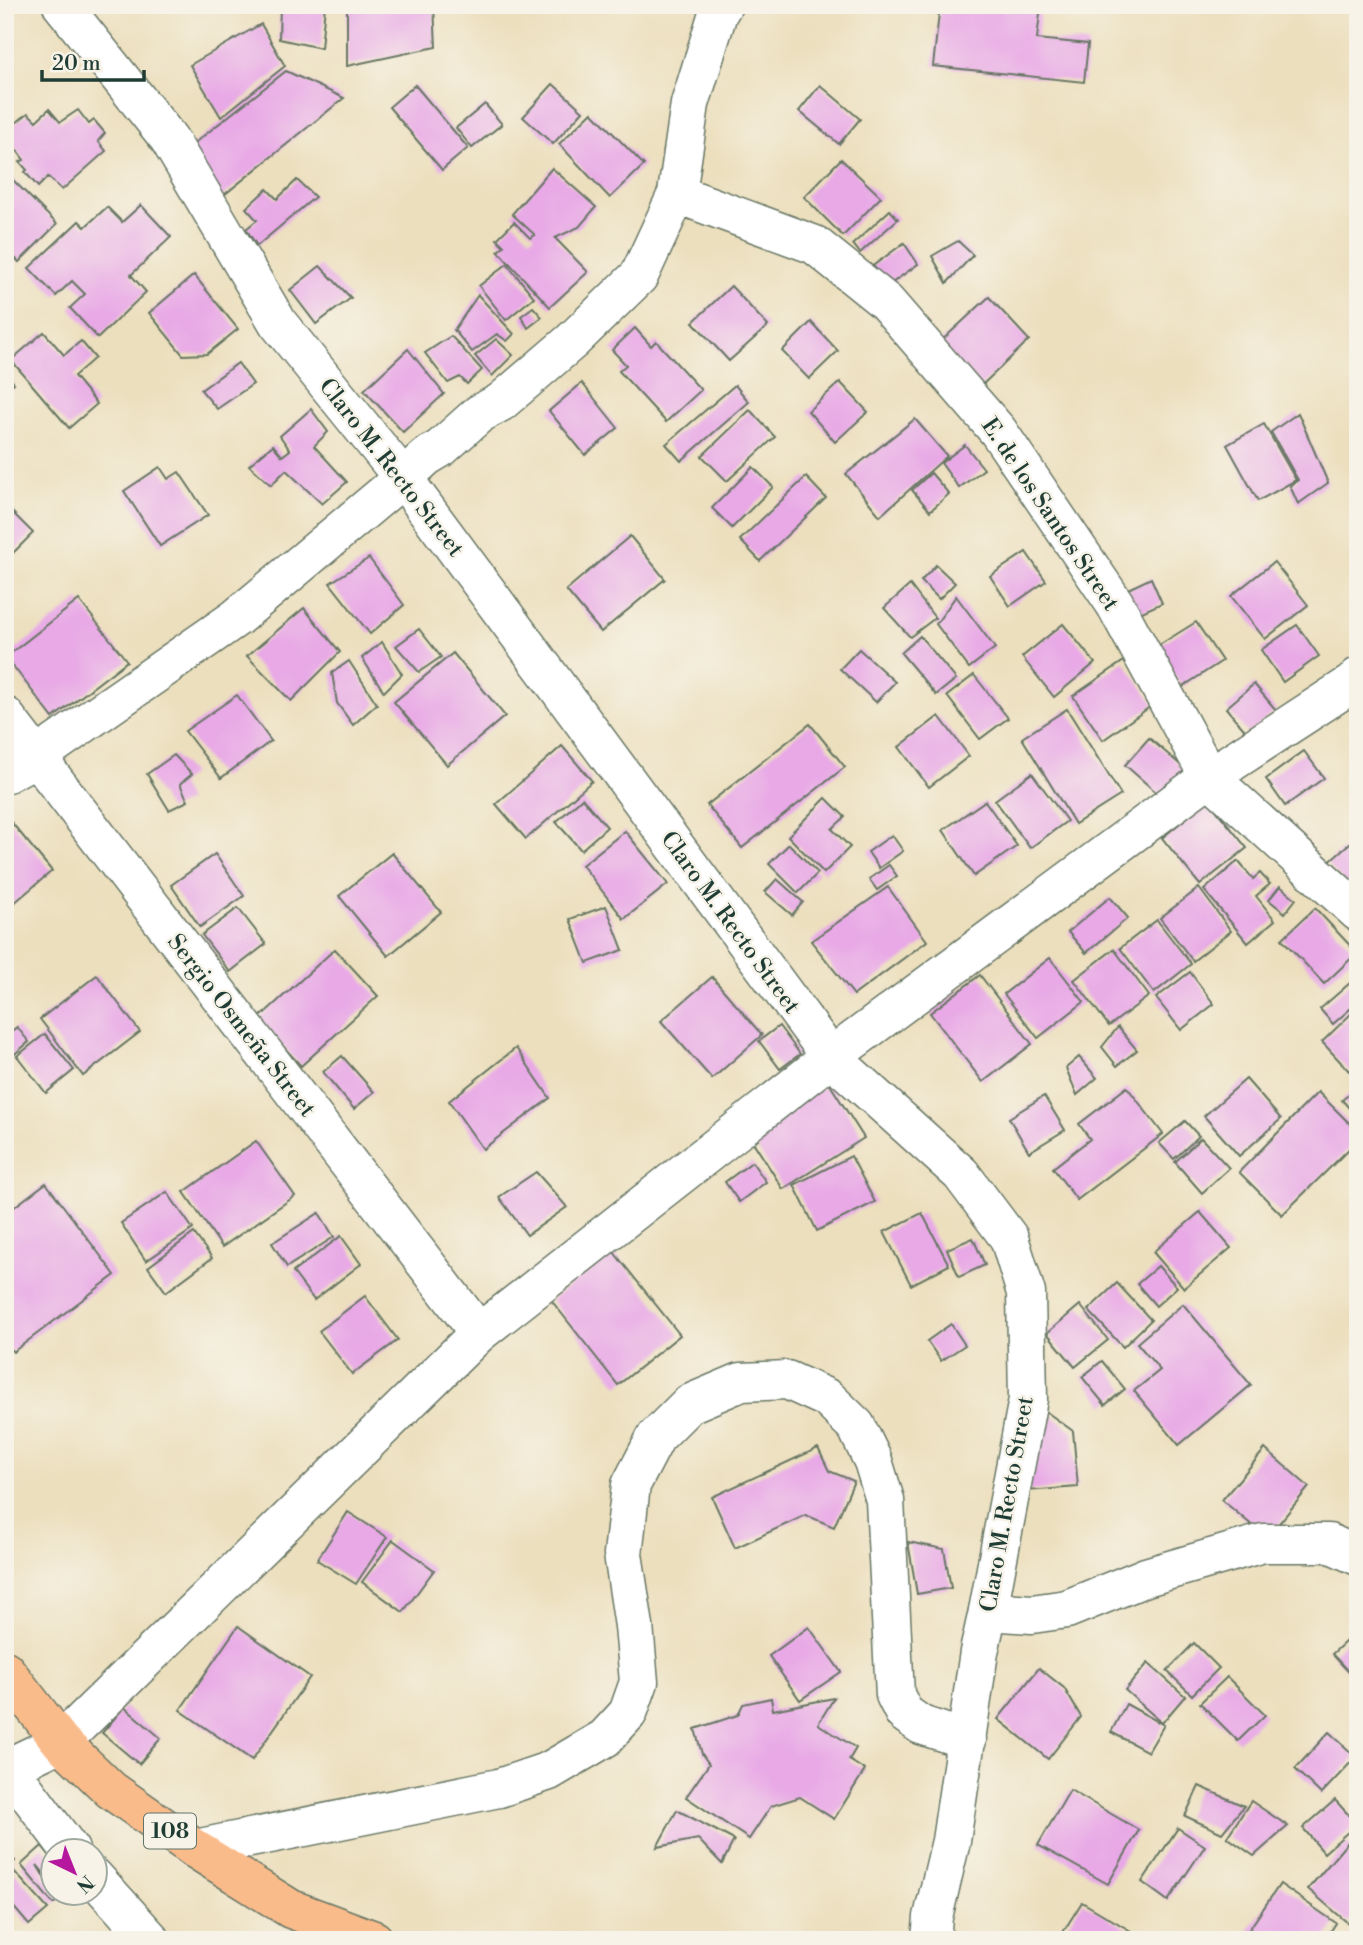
<svg xmlns="http://www.w3.org/2000/svg" width="1363" height="1945" font-family="'Libre Bodoni',serif">
	<style>
		.building { fill: #e8a9e6 }
		.lines { fill: none; stroke-linecap: round; stroke-linejoin: round }
		.minor-casing { stroke: #677664; stroke-width: 41 }
		.major-casing { stroke: #677664; stroke-width: 41 }
		.minor { stroke: #fff; stroke-width: 38 }
		.major { stroke: #fabb8b; stroke-width: 38 }
		.labels { text-anchor: middle; stroke-width: 5; stroke-linejoin: round; paint-order: stroke }
		.shield { fill: #f7f3e8; stroke: #60746a; stroke-width: 2 }
		.shield-label { font-size: 21px; font-weight: bold; fill: #1f3d34 }
		.street-label { font-size: 23px; fill: #1f3d34; stroke: #f7f3e8 }
	</style>
	<rect width="100%" height="100%" fill="#f7f3e8"/>
	<filter id="ink" filterUnits="userSpaceOnUse"><feTurbulence type="fractalNoise" baseFrequency=".0143" numOctaves="2"/><feDisplacementMap in="SourceGraphic" scale="14" xChannelSelector="R" yChannelSelector="G"/><feConvolveMatrix kernelMatrix="1 2 1 2 8 2 1 2 1" color-interpolation-filters="sRGB"/></filter>
	<filter id="wash" filterUnits="userSpaceOnUse"><feTurbulence type="fractalNoise" baseFrequency=".00686" numOctaves="4" result="noise"/><feDisplacementMap in="SourceGraphic" scale="28" xChannelSelector="R" yChannelSelector="G"/><feGaussianBlur stdDeviation="1.57" result="paint"/><feColorMatrix in="noise" values="0 0 0 0 0 0 0 0 0 0 0 0 0 0 0 0 0 1.4 0 .05"/><feComposite in="paint" operator="in"/></filter>
	<g filter="url(#wash)">
		<rect width="100%" height="100%" fill="#ecdfbd"/>
		<g id="blocks">
			<g class="building">
				<polygon points="280,5 325,5 321,48 279,39"/>
				<polygon points="347,5 434,5 436,47 347,66"/>
				<polygon points="940,5 1041,5 1037,39 1088,44 1084,82 933,66"/>
				<polygon points="261,24 285,66 221,117 190,65"/>
				<polygon points="286,71 344,98 219,199 183,152"/>
				<polygon points="553,84 583,111 553,144 523,117"/>
				<polygon points="415,85 468,148 442,170 389,107"/>
				<polygon points="820,85 860,119 839,144 799,111"/>
				<polygon points="485,104 502,124 472,148 456,128"/>
				<polygon points="49,109 60,122 78,110 89,124 94,120 105,133 98,141 106,151 62,190 48,177 38,187 25,172 27,170 20,162 24,160 5,134 5,132 28,113 36,121"/>
				<polygon points="592,112 644,165 610,198 559,144"/>
				<polygon points="841,159 881,197 843,236 804,197"/>
				<polygon points="552,168 596,207 579,227 555,238 588,272 550,307 498,251 504,246 497,239 514,222 530,238 535,235 512,214"/>
				<polygon points="5,172 57,224 19,262 5,248"/>
				<polygon points="297,180 315,197 257,246 246,229 257,220 246,208 267,189 277,199"/>
				<polygon points="141,205 171,237 131,275 146,292 98,338 70,308 85,294 72,281 56,296 29,268 79,221 85,227 107,207 122,222"/>
				<polygon points="890,210 898,219 860,253 853,244"/>
				<polygon points="958,241 973,255 947,283 932,256"/>
				<polygon points="904,243 918,264 885,288 870,268"/>
				<polygon points="507,264 534,297 506,320 479,286"/>
				<polygon points="320,266 351,298 316,324 290,290"/>
				<polygon points="194,275 238,329 207,354 183,355 149,313"/>
				<polygon points="731,286 768,326 729,361 693,322"/>
				<polygon points="478,295 514,334 507,341 497,334 472,352 454,330"/>
				<polygon points="989,297 1029,340 980,387 939,343"/>
				<polygon points="533,307 542,317 528,328 521,316"/>
				<polygon points="811,322 838,351 809,379 782,351"/>
				<polygon points="635,328 651,346 656,341 701,390 666,422 619,371 626,365 612,350"/>
				<polygon points="44,332 64,355 81,341 95,358 74,376 97,404 69,428 11,360"/>
				<polygon points="451,336 482,370 467,384 460,377 448,383 425,353"/>
				<polygon points="496,339 513,355 492,376 475,356"/>
				<polygon points="408,349 444,394 403,432 364,390"/>
				<polygon points="238,363 253,384 217,409 201,390"/>
				<polygon points="5,372 14,383 5,390"/>
				<polygon points="840,382 868,412 835,442 808,411"/>
				<polygon points="582,383 618,428 585,455 549,411"/>
				<polygon points="735,385 749,402 681,461 666,444"/>
				<polygon points="311,409 328,432 314,446 347,482 322,504 286,470 271,485 249,465 273,445 282,456 290,450 280,436"/>
				<polygon points="750,410 775,437 727,481 702,456"/>
				<polygon points="1298,413 1328,483 1298,504 1290,486 1298,480 1271,432"/>
				<polygon points="915,419 947,456 880,516 846,474"/>
				<polygon points="1264,424 1296,480 1258,501 1227,445"/>
				<polygon points="965,445 984,469 959,488 941,463"/>
				<polygon points="160,467 168,479 179,472 208,515 160,546 124,491"/>
				<polygon points="753,467 773,487 732,528 712,508"/>
				<polygon points="931,473 949,494 930,511 912,490"/>
				<polygon points="806,477 826,498 760,561 740,540"/>
				<polygon points="5,505 33,533 5,561"/>
				<polygon points="630,536 665,579 601,632 566,590"/>
				<polygon points="1026,552 1046,581 1010,606 990,576"/>
				<polygon points="369,558 404,605 370,634 330,583"/>
				<polygon points="1274,562 1308,605 1265,639 1231,596"/>
				<polygon points="936,565 955,583 939,599 921,581"/>
				<polygon points="1151,578 1162,603 1140,613 1128,589"/>
				<polygon points="910,585 935,618 910,637 884,608"/>
				<polygon points="956,596 995,648 969,668 936,624"/>
				<polygon points="79,600 127,661 53,718 6,657"/>
				<polygon points="304,608 340,652 291,701 247,656"/>
				<polygon points="1196,622 1222,661 1182,687 1156,647"/>
				<polygon points="1063,624 1095,663 1054,697 1022,657"/>
				<polygon points="1297,625 1319,656 1283,682 1261,650"/>
				<polygon points="419,629 441,657 419,672 396,646"/>
				<polygon points="920,636 956,679 936,695 901,653"/>
				<polygon points="382,642 402,674 384,692 362,658"/>
				<polygon points="859,649 895,682 876,702 840,669"/>
				<polygon points="453,653 505,716 447,765 394,702"/>
				<polygon points="349,661 377,704 353,725 337,703 332,673"/>
				<polygon points="1124,661 1154,704 1103,740 1073,696"/>
				<polygon points="974,675 1008,718 980,739 947,696"/>
				<polygon points="1254,684 1276,710 1248,734 1226,708"/>
				<polygon points="237,695 271,741 221,778 185,731"/>
				<polygon points="1067,709 1121,795 1075,824 1022,738"/>
				<polygon points="939,716 969,756 929,787 899,747"/>
				<polygon points="810,724 845,767 742,848 707,805"/>
				<polygon points="1149,738 1190,773 1165,800 1125,765"/>
				<polygon points="562,746 592,781 526,839 496,804"/>
				<polygon points="1304,751 1324,778 1285,806 1266,779"/>
				<polygon points="174,755 192,774 180,784 188,801 169,810 147,774"/>
				<polygon points="1032,773 1067,821 1030,848 995,800"/>
				<polygon points="582,798 607,827 581,850 556,822"/>
				<polygon points="826,798 845,817 832,829 850,847 824,873 788,836"/>
				<polygon points="1208,800 1247,848 1200,885 1162,838"/>
				<polygon points="985,801 1017,846 974,876 943,830"/>
				<polygon points="11,822 52,871 14,903 5,892 5,826"/>
				<polygon points="625,831 668,884 624,919 582,865"/>
				<polygon points="892,835 903,851 879,868 868,852"/>
				<polygon points="1358,836 1358,899 1327,863"/>
				<polygon points="789,844 818,873 798,893 769,864"/>
				<polygon points="392,853 441,912 388,956 339,896"/>
				<polygon points="215,854 244,896 200,927 171,885"/>
				<polygon points="1238,861 1253,879 1260,873 1270,884 1256,896 1275,920 1248,943 1204,890"/>
				<polygon points="889,865 897,876 877,890 869,879"/>
				<polygon points="777,879 803,902 792,915 765,892"/>
				<polygon points="1280,886 1296,899 1285,913 1269,900"/>
				<polygon points="888,887 927,941 854,995 811,941"/>
				<polygon points="1199,888 1231,931 1193,961 1160,918"/>
				<polygon points="1110,897 1128,918 1086,953 1068,932"/>
				<polygon points="606,906 623,950 587,963 570,919"/>
				<polygon points="238,908 266,944 230,972 202,935"/>
				<polygon points="1315,908 1357,953 1324,984 1282,939"/>
				<polygon points="1157,920 1191,964 1154,993 1120,948"/>
				<polygon points="335,949 378,996 301,1066 258,1019"/>
				<polygon points="1114,949 1149,996 1109,1026 1074,980"/>
				<polygon points="1050,958 1084,1002 1038,1038 1004,994"/>
				<polygon points="1190,972 1214,1004 1181,1030 1156,998"/>
				<polygon points="97,975 140,1032 83,1076 40,1019"/>
				<polygon points="980,975 1032,1044 983,1082 930,1013"/>
				<polygon points="1358,976 1358,1002 1333,1024 1320,1009"/>
				<polygon points="712,977 762,1035 712,1079 661,1021"/>
				<polygon points="1358,1007 1358,1062 1349,1071 1322,1042"/>
				<polygon points="779,1026 800,1054 780,1069 759,1041"/>
				<polygon points="17,1027 29,1042 5,1062 5,1036"/>
				<polygon points="1118,1027 1137,1050 1117,1066 1102,1047"/>
				<polygon points="45,1034 74,1070 46,1093 17,1056"/>
				<polygon points="516,1048 550,1098 483,1149 449,1101"/>
				<polygon points="342,1056 374,1092 354,1109 323,1072"/>
				<polygon points="1079,1057 1097,1078 1077,1095 1066,1068"/>
				<polygon points="1246,1079 1281,1119 1239,1156 1204,1116"/>
				<polygon points="829,1083 864,1138 783,1189 748,1134"/>
				<polygon points="1127,1087 1163,1134 1077,1200 1053,1168 1090,1139 1079,1124"/>
				<polygon points="1358,1087 1358,1118 1342,1100"/>
				<polygon points="1318,1092 1358,1132 1358,1140 1282,1215 1239,1172"/>
				<polygon points="1044,1096 1065,1130 1029,1152 1009,1118"/>
				<polygon points="1185,1121 1199,1136 1174,1159 1159,1143"/>
				<polygon points="1201,1138 1229,1168 1202,1193 1175,1162"/>
				<polygon points="256,1141 295,1196 222,1247 184,1192"/>
				<polygon points="851,1156 875,1202 817,1231 794,1185"/>
				<polygon points="752,1162 766,1182 739,1202 725,1182"/>
				<polygon points="536,1172 567,1207 527,1235 499,1197"/>
				<polygon points="46,1183 115,1275 13,1352 5,1343 5,1214"/>
				<polygon points="167,1192 193,1229 146,1261 121,1223"/>
				<polygon points="1200,1212 1231,1248 1184,1288 1153,1252"/>
				<polygon points="319,1213 334,1237 287,1267 272,1243"/>
				<polygon points="922,1213 949,1265 911,1285 884,1232"/>
				<polygon points="194,1233 212,1258 166,1292 148,1267"/>
				<polygon points="341,1236 361,1264 314,1300 293,1272"/>
				<polygon points="973,1238 985,1265 959,1277 947,1249"/>
				<polygon points="613,1251 680,1335 618,1385 551,1300"/>
				<polygon points="1158,1266 1177,1287 1156,1306 1137,1284"/>
				<polygon points="1117,1283 1151,1320 1123,1347 1088,1310"/>
				<polygon points="365,1296 398,1340 352,1374 319,1331"/>
				<polygon points="1183,1304 1251,1385 1179,1445 1134,1391 1160,1370 1137,1343"/>
				<polygon points="1080,1305 1108,1340 1075,1367 1047,1333"/>
				<polygon points="951,1324 965,1345 941,1361 927,1341"/>
				<polygon points="1102,1361 1125,1389 1105,1405 1082,1377"/>
				<polygon points="1041,1408 1073,1431 1078,1487 1027,1491"/>
				<polygon points="818,1448 829,1471 854,1481 834,1527 806,1515 735,1548 712,1497"/>
				<polygon points="1265,1449 1309,1487 1267,1538 1222,1500"/>
				<polygon points="348,1512 387,1537 356,1584 317,1560"/>
				<polygon points="393,1540 434,1570 403,1612 362,1582"/>
				<polygon points="908,1542 944,1549 951,1588 917,1594"/>
				<polygon points="238,1626 310,1677 252,1760 180,1710"/>
				<polygon points="809,1627 841,1672 800,1700 769,1656"/>
				<polygon points="1358,1630 1358,1682 1332,1654"/>
				<polygon points="1194,1643 1219,1668 1192,1695 1167,1671"/>
				<polygon points="1148,1663 1185,1696 1162,1723 1125,1690"/>
				<polygon points="1039,1668 1064,1688 1081,1717 1048,1759 998,1719"/>
				<polygon points="1227,1677 1265,1715 1238,1741 1200,1703"/>
				<polygon points="771,1698 773,1710 834,1698 818,1724 856,1748 849,1760 865,1770 834,1819 800,1797 771,1806 749,1839 686,1797 709,1764 702,1754 695,1729 738,1715 743,1704"/>
				<polygon points="1126,1704 1164,1725 1148,1752 1111,1732"/>
				<polygon points="124,1707 161,1738 139,1764 102,1733"/>
				<polygon points="1329,1732 1356,1757 1321,1794 1295,1769"/>
				<polygon points="1199,1786 1244,1806 1222,1833 1185,1816"/>
				<polygon points="1070,1790 1139,1830 1108,1884 1038,1845"/>
				<polygon points="1335,1800 1357,1824 1324,1853 1303,1828"/>
				<polygon points="1251,1801 1288,1826 1254,1856 1227,1837"/>
				<polygon points="677,1810 734,1840 722,1864 698,1839 657,1847"/>
				<polygon points="1178,1828 1205,1846 1168,1901 1142,1882"/>
				<polygon points="1347,1843 1358,1852 1358,1911 1348,1923 1308,1889"/>
				<polygon points="42,1846 52,1858 52,1872 47,1877 37,1865 46,1880 52,1875 52,1892 71,1892 53,1904 21,1865"/>
				<polygon points="8,1853 15,1861 5,1871 5,1856"/>
				<polygon points="12,1869 48,1909 29,1925 5,1897 5,1874"/>
				<polygon points="1280,1884 1336,1923 1325,1940 1242,1940"/>
				<polygon points="1082,1902 1136,1934 1132,1940 1058,1940"/>
			</g>
		</g>
	</g>
	<g filter="url(#ink)">
		<use href="#blocks" fill-opacity="0" stroke="#677664" stroke-width="2"/>
		<g class="lines">
			<defs>
				<g id="minor">
					<polyline points="62,5 169,139 278,323 403,478 831,1057 961,1174 1009,1238 1026,1293 1028,1399 988,1611 979,1652 951,1841 933,1917 931,1940"/>
					<polyline points="677,194 815,245 886,302 998,431 1115,604 1209,777 1358,912"/>
					<polyline points="5,716 479,1333"/>
					<polyline points="5,774 36,757 236,618 403,478 426,457 441,448 479,414 501,402 572,341 639,276 677,194 690,104 718,13 723,5"/>
					<polyline points="988,1611 1032,1614 1067,1609 1146,1577 1263,1543 1329,1543 1358,1556"/>
					<polyline points="8,1767 70,1850"/>
					<polyline points="5,1769 61,1742 479,1333 831,1057 1209,777 1353,683 1358,677"/>
					<polyline points="195,1849 499,1788 549,1771 605,1738 628,1713 639,1682 634,1626 623,1554 631,1485 656,1437 689,1404 741,1382 787,1380 827,1398 856,1426 873,1461 885,1500 895,1695 904,1713 921,1725 967,1740"/>
					<polyline points="94,1877 151,1940"/>
				</g>
				<polyline id="major" points="5,1670 61,1742 111,1790 195,1849 291,1909 374,1940"/>
			</defs>
			<use href="#minor" class="minor-casing"/>
			<use href="#major" class="major-casing"/>
			<use href="#minor" class="minor"/>
			<use href="#major" class="major"/>
		</g>
	</g>
	<g class="labels">
		<rect class="shield" x="144" y="1813.5" width="52" height="35" rx="5"/>
		<g class="shield-label">
			<text x="170" y="1838">108</text>
		</g>
		<g class="street-label">
			<text transform="translate(392 467) rotate(52)" y="8">Claro M. Recto Street</text>
			<text transform="translate(1051 514) rotate(56)" y="8">E. de los Santos Street</text>
			<text transform="translate(731 922) rotate(54)" y="8">Claro M. Recto Street</text>
			<text transform="translate(242 1025) rotate(52)" y="8">Sergio Osmeña Street</text>
			<text transform="translate(1006 1504) rotate(-80)" y="8">Claro M. Recto Street</text>
		</g>
	</g>
	<rect width="1363" height="1945" fill="none" stroke="#f7f3e8" stroke-width="28"/>
	<g transform="translate(74 1872) rotate(137)"><circle r="33" fill="#f7f3e8" stroke="#a1aaa0" stroke-width="2"/>
	<path d="M0-5L12 26L0 18L-12 26Z" fill="#b5179e"/>
	<text y="-10" font-size="19" font-weight="bold" text-anchor="middle" fill="#1f3d34">N</text>
	</g>
	<path d="M42 70v10h102v-10" fill="none" stroke="#1f3d34" stroke-width="3.5"/>
	<text x="52" y="70" font-size="21" fill="#1f3d34" stroke="#f7f3e8" stroke-width="5" paint-order="stroke">20 m</text>
</svg>
